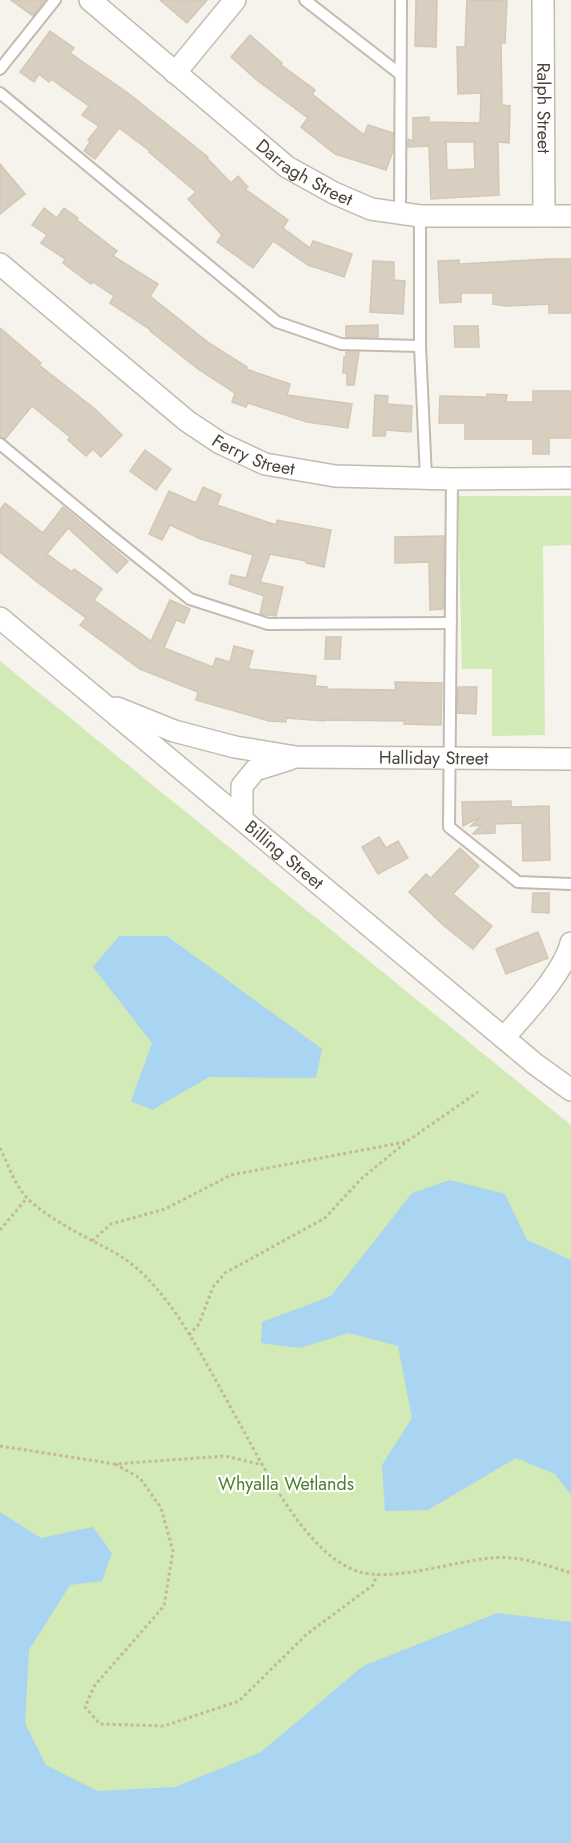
<svg xmlns="http://www.w3.org/2000/svg" width="571" height="1843" font-family="Jost,sans-serif">
	<style>
		.green { fill: #d2eab5 }
		.water { fill: #a9d4f2 }
		.building { fill: #d8cfc1; stroke: #d3c7b4; stroke-width: 1.5; fill-rule: evenodd }
		.lines { fill: none; stroke-linecap: round; stroke-linejoin: round }
		.service-casing { stroke: #c2bbae; stroke-width: 14 }
		.minor-casing { stroke: #c2bbae; stroke-width: 24 }
		.path { stroke: #c4b79f; stroke-width: 3; stroke-dasharray: 3 3; stroke-linecap: butt }
		.service { stroke: #fff; stroke-width: 10 }
		.minor { stroke: #fff; stroke-width: 21 }
		.labels { text-anchor: middle; stroke-width: 4.5; stroke-linejoin: round; paint-order: stroke }
		.street-label { font-size: 18px; fill: #4b4439; stroke: #fff }
		.park-label { font-size: 18px; fill: #4a7f2a; stroke: #fff }
	</style>
	<rect width="100%" height="100%" fill="#f6f3ec"/>
	<g class="green">
		<polygon points="458,496 571,496 571,545 543,546 545,735 492,736 492,669 462,669"/>
		<polygon points="0,661 571,1125 571,1843 0,1843"/>
	</g>
	<g class="water">
		<polygon points="119,936 167,936 322,1049 316,1078 209,1077 152,1110 131,1101 152,1043 93,967"/>
		<polygon points="450,1180 505,1194 527,1240 571,1260 571,1495 555,1474 516,1458 428,1510 385,1511 382,1465 412,1418 398,1346 349,1333 300,1348 261,1343 262,1322 331,1296 412,1193"/>
		<polygon points="0,1512 41,1538 93,1527 112,1553 102,1581 70,1585 29,1650 25,1723 46,1765 97,1791 175,1787 261,1752 363,1666 497,1613 571,1622 571,1843 0,1843"/>
	</g>
	<g class="building">
		<polygon points="11,0 45,0 33,16"/>
		<polygon points="160,0 207,0 187,23"/>
		<path d="M467 0 507 1 505 43H501L502 105 510 106 509 143 498 142 499 195 431 199 429 146 408 147V139L413 141V118L429 117V122L480 123 481 93 458 94 457 47H465ZM446 142H474L475 169 447 170Z"/>
		<polygon points="416,1 437,1 436,47 415,46"/>
		<polygon points="50,31 74,48 70,53 128,93 208,157 207,158 231,183 238,176 248,187 245,189 288,220 283,228 310,248 313,241 352,254 344,277 308,265 273,241 253,268 217,242 222,235 188,199 196,192 149,152 150,151 119,128 95,159 84,151 90,142 88,140 99,126 82,115 89,106 51,79 49,82 39,74 34,82 20,72"/>
		<polygon points="250,35 282,63 280,64 315,90 312,94 364,135 368,125 393,133 393,151 386,170 335,154 301,127 308,118 258,81 231,57"/>
		<polygon points="0,164 25,194 0,214"/>
		<polygon points="44,208 57,218 64,208 78,218 77,220 117,251 113,256 158,284 150,296 209,343 247,367 246,369 290,384 287,395 352,404 348,428 307,422 248,403 246,407 232,402 235,393 198,369 150,331 151,330 110,303 114,296 93,282 91,284 63,263 65,259 41,243 47,235 32,225"/>
		<polygon points="549,259 571,259 571,313 549,313 549,304 506,306 493,304 493,293 461,293 461,302 440,303 438,261 459,260 459,264"/>
		<polygon points="373,261 394,262 394,280 405,281 403,314 370,312"/>
		<polygon points="378,325 378,337 346,337 346,326"/>
		<polygon points="454,326 478,326 479,347 455,347"/>
		<polygon points="0,328 41,363 39,365 95,409 122,435 101,457 93,449 86,456 68,440 70,437 32,406 5,439 0,437"/>
		<polygon points="346,352 359,352 354,385 347,385 347,373 343,373 344,357 346,357"/>
		<polygon points="533,391 571,391 571,438 549,438 549,454 533,454 533,439 465,439 465,423 439,423 440,396 487,397 487,394 507,395 506,402 533,402"/>
		<polygon points="375,395 388,396 387,404 412,406 411,432 386,430 385,436 373,436"/>
		<polygon points="145,450 171,469 156,490 130,471"/>
		<polygon points="203,487 221,495 217,505 276,525 277,520 331,530 324,567 306,563 306,561 270,554 260,582 283,587 276,616 260,614 264,596 229,584 231,575 246,578 253,555 201,539 170,525 162,540 149,534 169,491 196,503"/>
		<polygon points="5,503 43,533 63,507 128,561 117,573 68,528 47,554 72,572 74,569 102,589 94,600 151,641 170,600 190,609 184,623 176,620 164,648 213,667 216,658 230,662 234,646 253,651 248,669 316,676 315,686 327,687 327,689 396,690 395,682 442,683 441,725 404,724 405,721 324,720 324,721 286,718 286,722 269,721 196,700 198,692 140,669 80,625 86,618 37,582 0,552 0,510"/>
		<polygon points="444,536 443,609 430,610 429,562 395,563 395,537"/>
		<polygon points="326,637 341,637 340,659 325,659"/>
		<polygon points="458,687 477,687 476,714 457,713"/>
		<polygon points="511,801 511,807 549,806 550,860 523,861 522,823 495,824 495,833 473,834 481,825 471,826 480,817 463,826 462,802"/>
		<polygon points="379,837 386,848 398,841 408,858 378,874 362,847"/>
		<polygon points="460,848 479,866 453,894 492,926 473,949 443,925 409,892 426,874 431,878"/>
		<polygon points="533,893 549,893 549,913 532,912"/>
		<polygon points="538,932 548,958 506,974 496,949"/>
	</g>
	<g class="lines">
		<defs>
			<g id="service">
				<polyline points="305,0 400,74"/>
				<polyline points="0,69 55,0"/>
				<polyline points="0,93 277,322 341,344 420,346"/>
				<polyline points="400,213 401,0"/>
				<polyline points="420,216 420,346 426,478"/>
				<polyline points="0,444 110,535 190,599 268,624 451,623"/>
				<polyline points="452,479 449,827 518,882 571,884"/>
			</g>
			<g id="minor">
				<path id="s1" d="M90 0 287 167 334 193 371 209 420 216H571"/>
				<path id="s2" d="M543 0 544 216"/>
				<polyline points="175,73 235,0"/>
				<path id="s3" d="M0 264 187 421 220 443 265 464 335 476 452 479 571 478"/>
				<path id="s4" d="M0 618 535 1064 571 1090"/>
				<path id="s5" d="M117 708 174 731 235 747 296 757 571 759"/>
				<polyline points="242,819 242,786 255,770 290,759"/>
				<path d="M504 1038C524 1014 564 973 571 943"/>
			</g>
		</defs>
		<use href="#service" class="service-casing"/>
		<use href="#minor" class="minor-casing"/>
		<g class="path">
			<path d="M0 1148C8 1164 15 1186 28 1199 54 1223 87 1237 117 1254 142 1269 160 1291 177 1315 199 1348 217 1383 236 1417 262 1463 304 1553 357 1571 390 1583 455 1561 491 1558 519 1555 545 1565 571 1573"/>
			<polyline points="0,1230 27,1198"/>
			<polyline points="92,1241 111,1224 165,1209 231,1175 405,1142"/>
			<polyline points="189,1335 199,1324 213,1287 225,1273 325,1218 361,1179 406,1142 478,1092"/>
			<polyline points="0,1446 115,1464 225,1456 263,1465"/>
			<polyline points="115,1464 140,1478 161,1508 173,1551 164,1606 95,1685 85,1707 100,1724 164,1726 239,1701 307,1634 373,1585 377,1575"/>
		</g>
		<use href="#service" class="service"/>
		<use href="#minor" class="minor"/>
	</g>
	<g class="labels">
		<g class="street-label">
			<text dy="6" stroke="none"><textPath href="#s2" startOffset="108">Ralph Street</textPath></text>
			<text dy="6" stroke="none"><textPath href="#s1" startOffset="276">Darragh Street</textPath></text>
			<text dy="6" stroke="none"><textPath href="#s3" startOffset="320">Ferry Street</textPath></text>
			<text dy="6" stroke="none"><textPath href="#s5" startOffset="324">Halliday Street</textPath></text>
			<text dy="6" stroke="none"><textPath href="#s4" startOffset="370">Billing Street</textPath></text>
		</g>
		<g class="park-label">
			<text x="286" y="1490">Whyalla Wetlands</text>
		</g>
	</g>
</svg>
